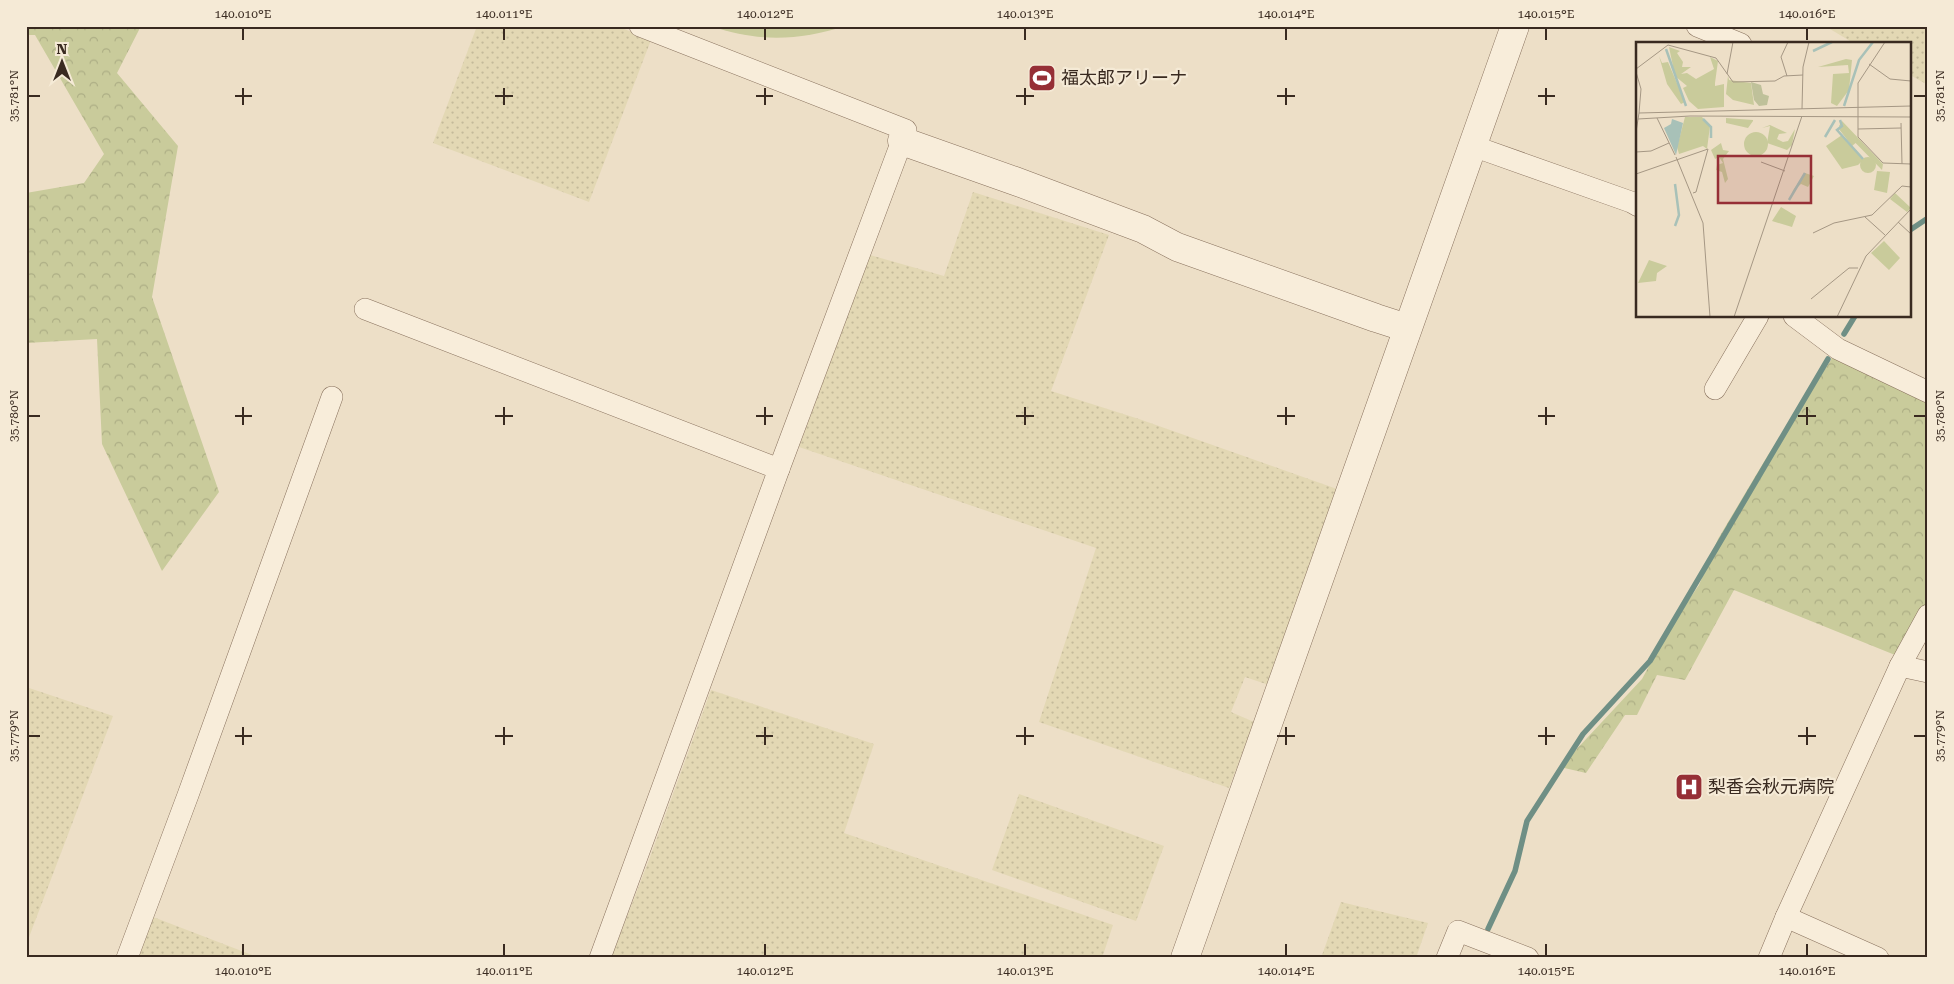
<svg xmlns="http://www.w3.org/2000/svg" width="1954" height="984" font-family="'Roboto Serif','Noto Sans JP',serif">
	<style>
		.farmland { fill: url(#farmland-dots) }
		.grass { fill: #c9cb9b }
		.forest { fill: url(#forest-crowns) }
		.lines { fill: none; stroke-linecap: round; stroke-linejoin: round }
		.stream { stroke: #6f8f85; stroke-width: 5.5 }
		.minor-casing { stroke: #88715d; stroke-width: 22 }
		.tertiary-casing { stroke: #88715d; stroke-width: 29 }
		.minor { stroke: #f8edda; stroke-width: 21 }
		.tertiary { stroke: #f8edda; stroke-width: 28 }
		.ticks { fill: none; stroke: #392a20; stroke-width: 2 }
		.labels { text-anchor: middle; stroke-width: 4.5; stroke-linejoin: round; paint-order: stroke }
		.poi-label { font-size: 18px; fill: #392a20; stroke: #f5ead6; text-anchor: start }
		.inset-river { fill: none; stroke: #a8c1b8; stroke-width: 2.5 }
		.inset-road { fill: none; stroke: #a59784; stroke-width: 1 }
		.view { fill: #962f36; fill-opacity: 0.15; stroke: #962f36; stroke-width: 2.5 }
		.inset-edge { fill: none; stroke: #392a20; stroke-width: 2.5 }
		.neatline { fill: none; stroke: #392a20; stroke-width: 2 }
		.ticks-label { font-size: 12px; text-anchor: middle; fill: #392a20 }
	</style>
	<defs>
		<pattern id="farmland-dots" width="8" height="8" patternUnits="userSpaceOnUse" patternTransform="scale(1.25)"><rect width="8" height="8" fill="#e3d8b4"/><path d="M2 2h.1M6 6h.1" fill="none" stroke="#c4ba9a" stroke-width="1.8" stroke-linecap="round"/></pattern>
		<pattern id="forest-crowns" width="20" height="18" patternUnits="userSpaceOnUse" patternTransform="scale(1.25)"><rect width="20" height="18" fill="#c9cb9b"/><path d="M2 6a3 3 0 1 1 6 0M12 15a3 3 0 1 1 6 0" fill="none" stroke="#adae85"/></pattern>
	</defs>
	<rect width="100%" height="100%" fill="#eddfc7"/>
	<g class="farmland">
		<polygon points="477,26 617,26 651,40 589,202 433,143"/>
		<polygon points="1825,26 1928,26 1928,85 1910,75 1910,44 1855,44"/>
		<polygon points="973,192 1109,235 1051,391 1139,419 1337,489 1269,685 1245,677 1231,712 1254,722 1229,788 1039,722 1096,548 799,447 870,255 944,276"/>
		<polygon points="26,687 113,716 26,945"/>
		<polygon points="711,690 874,744 844,833 1113,925 1102,958 611,958 649,860"/>
		<polygon points="1019,794 1164,846 1136,921 992,870"/>
		<polygon points="1341,902 1428,923 1416,958 1321,958"/>
		<polygon points="148,915 260,958 133,958"/>
	</g>
	<path class="grass" d="M711 26H845C799 41 756 42 711 26Z"/>
	<g class="forest">
		<polygon points="26,26 141,26 117,73 178,146 152,297 219,492 162,571 102,444 97,339 26,343 26,193 84,183 104,154 35,35 26,35"/>
		<polygon points="1832,356 1928,400 1928,601 1900,657 1734,590 1685,680 1657,675 1637,715 1625,715 1586,773 1560,767 1642,679 1670,627 1699,585 1718,539 1768,455 1831,360"/>
	</g>
	<g class="lines">
		<g class="stream">
			<polyline points="1910,230 1928,218"/>
			<polyline points="1844,334 1855,316"/>
			<polyline points="1488,929 1515,871 1527,821 1583,734 1650,661 1828,359"/>
		</g>
		<defs>
			<g id="minor">
				<polyline points="1697,26 1741,44"/>
				<polyline points="1473,146 1631,202 1638,206"/>
				<polyline points="365,309 779,469"/>
				<polyline points="1794,316 1838,349 1928,392"/>
				<polyline points="1715,389 1758,316"/>
				<polyline points="1900,666 1928,672"/>
				<polyline points="1786,917 1878,958"/>
				<polyline points="127,958 188,795 332,397"/>
				<polyline points="600,958 779,469 906,130 640,26"/>
				<polyline points="1447,958 1458,931 1528,958"/>
				<polyline points="1769,958 1786,917 1900,666 1928,615"/>
			</g>
			<g id="tertiary">
				<polyline points="902,141 1015,181 1143,229 1177,247 1376,318 1407,328"/>
				<polyline points="1185,958 1515,26"/>
			</g>
		</defs>
		<use href="#minor" class="minor-casing"/>
		<use href="#tertiary" class="tertiary-casing"/>
		<use href="#minor" class="minor"/>
		<use href="#tertiary" class="tertiary"/>
	</g>
	<path class="ticks" d="M243 28V40M504 28V40M765 28V40M1025 28V40M1286 28V40M1546 28V40M1807 28V40M243 88V105M504 88V105M765 88V105M1025 88V105M1286 88V105M1546 88V105M28 96H40M235 96H252M495 96H513M756 96H773M1016 96H1034M1277 96H1295M1538 96H1555M1914 96H1926M243 407V425M504 407V425M765 407V425M1025 407V425M1286 407V425M1546 407V425M1807 407V425M28 416H40M235 416H252M495 416H513M756 416H773M1016 416H1034M1277 416H1295M1538 416H1555M1798 416H1816M1914 416H1926M243 727V745M504 727V745M765 727V745M1025 727V745M1286 727V745M1546 727V745M1807 727V745M28 736H40M235 736H252M495 736H513M756 736H773M1016 736H1034M1277 736H1295M1538 736H1555M1798 736H1816M1914 736H1926M243 944V956M504 944V956M765 944V956M1025 944V956M1286 944V956M1546 944V956M1807 944V956"/>
	<defs>
		<symbol id="stadium-square" viewBox="-11 -11 22 22"><rect x="-9" y="-9" width="18" height="18" rx="4" fill="#962f36" stroke="#f5ead6"/><path d="M0-5a6.5 5 0 1 0 0 10a6.5 5 0 1 0 0-10ZM-3.5-1.8h7v3.6h-7Z" fill="#fff"/></symbol>
		<symbol id="hospital-square" viewBox="-11 -11 22 22"><rect x="-9" y="-9" width="18" height="18" rx="4" fill="#962f36" stroke="#f5ead6"/><path d="M-5-5h3v3.5h4V-5h3V5h-3V1.5h-4V5h-3Z" fill="#fff"/></symbol>
	</defs>
	<g fill-rule="evenodd">
		<use href="#stadium-square" x="1026" y="62" width="32" height="32"/>
		<use href="#hospital-square" x="1673" y="771" width="32" height="32"/>
	</g>
	<g class="labels">
		<g class="poi-label">
			<text x="1061" y="84">福太郎アリーナ</text>
			<text x="1708" y="793">梨香会秋元病院</text>
		</g>
	</g>
	<g transform="translate(1636 42)">
		<rect width="275" height="275" fill="#eddfc7"/>
		<path d="M92 34 93 38 115 41 118 63 97 58 90 52ZM108 102a12 12 0 1 1 24 0a12 12 0 1 1-24 0ZM224 123a8 8 0 1 1 16 0a8 8 0 1 1-16 0ZM241 129 254 130 251 151 238 148ZM248 199 264 216 253 228 235 211Z" fill="#c9cb9b"/>
		<path d="M33 5 44 9 41 11 47 20 46 25H55L45 32 51 31 60 37 78 27 74 15 82 19 79 41V44L88 42V65L62 67 53 59 47 46 51 44 39 34ZM23 14 26 21 32 20 49 60 45 62 31 42ZM210 17 216 18 213 48 201 64 195 61 197 32 213 31 212 23 182 25ZM90 76 117 78V79L112 86 90 81ZM206 79 247 122 246 128 203 84ZM134 83 151 91 143 92 141 97 147 100 152 99 159 87 156 103 151 108 131 101 134 84 126 86ZM206 93 228 117 222 123 206 127 190 104ZM85 101 87 108 93 109 87 117 92 137 89 141 86 130 80 128 81 123 87 121 83 115 79 117 75 108ZM169 131 178 134 172 145 165 142 156 150ZM259 151 275 166 271 170 254 157ZM145 165 160 174 156 185 136 179Z" fill="#c9cb9b"/>
		<path d="M115 40 125 43 127 52 133 54 131 63 123 64 118 58Z" fill="#bfc19a"/>
		<path d="M49 75H66L74 84 71 107 67 104 43 112 41 105ZM208 83 222 99 216 104 203 87ZM13 218 31 224 21 231 20 239 2 241Z" fill="#c9cb9b"/>
		<path d="M36 77 47 81 40 113 28 86 35 82Z" fill="#a8c1b8"/>
		<path class="inset-river" d="M30 7 50 64M177 9 196 0M208 64 223 18 237 0M67 77 75 85V96M204 78 206 84 201 88 227 117M189 95 199 78M153 158 169 131M39 184 43 173 39 142"/>
		<path class="inset-road" d="M249 0 222 41V95L247 121 275 122M32 3 80 16 97 40 139 39 148 34 167 33M233 22 254 37 275 39M0 27 32 3M0 30 5 47 3 71M91 32 97 0M151 34 145 15 152 0M166 67 167 25 173 0M21 76 39 113M2 77 54 74 275 75M265 81 266 122M222 87 265 86M0 90 3 71 275 64M0 110 15 109 33 101M40 115 67 181 74 275M125 120 149 129M0 132 72 107 60 150 57 151M229 175 249 193M262 180 275 192M177 191 198 181 236 173 266 144 275 145M175 257 213 226H222M98 275 166 74M201 275 230 214 275 167"/>
		<path class="view" d="M82 114H175V161H82Z"/>
		<rect width="275" height="275" class="inset-edge"/>
	</g>
	<rect width="1954" height="984" fill="none" stroke="#f5ead6" stroke-width="55"/>
	<g transform="translate(62 62)" stroke="#f5ead6" stroke-width="4" paint-order="stroke">
	<path d="M0-4L9 19L0 12L-9 19Z" fill="#392a20"/>
	<text y="-8" font-size="14" font-weight="bold" text-anchor="middle" fill="#392a20">N</text>
	</g>
	<rect x="28" y="28" width="1898" height="928" class="neatline"/>
	<g class="ticks-label">
		<text x="243" y="18">140.010°E</text>
		<text x="504" y="18">140.011°E</text>
		<text x="765" y="18">140.012°E</text>
		<text x="1025" y="18">140.013°E</text>
		<text x="1286" y="18">140.014°E</text>
		<text x="1546" y="18">140.015°E</text>
		<text x="1807" y="18">140.016°E</text>
		<text transform="translate(14 96) rotate(-90)" y="4">35.781°N</text>
		<text transform="translate(1940 96) rotate(-90)" y="4">35.781°N</text>
		<text transform="translate(14 416) rotate(-90)" y="4">35.780°N</text>
		<text transform="translate(1940 416) rotate(-90)" y="4">35.780°N</text>
		<text transform="translate(14 736) rotate(-90)" y="4">35.779°N</text>
		<text transform="translate(1940 736) rotate(-90)" y="4">35.779°N</text>
		<text x="243" y="975">140.010°E</text>
		<text x="504" y="975">140.011°E</text>
		<text x="765" y="975">140.012°E</text>
		<text x="1025" y="975">140.013°E</text>
		<text x="1286" y="975">140.014°E</text>
		<text x="1546" y="975">140.015°E</text>
		<text x="1807" y="975">140.016°E</text>
	</g>
</svg>
